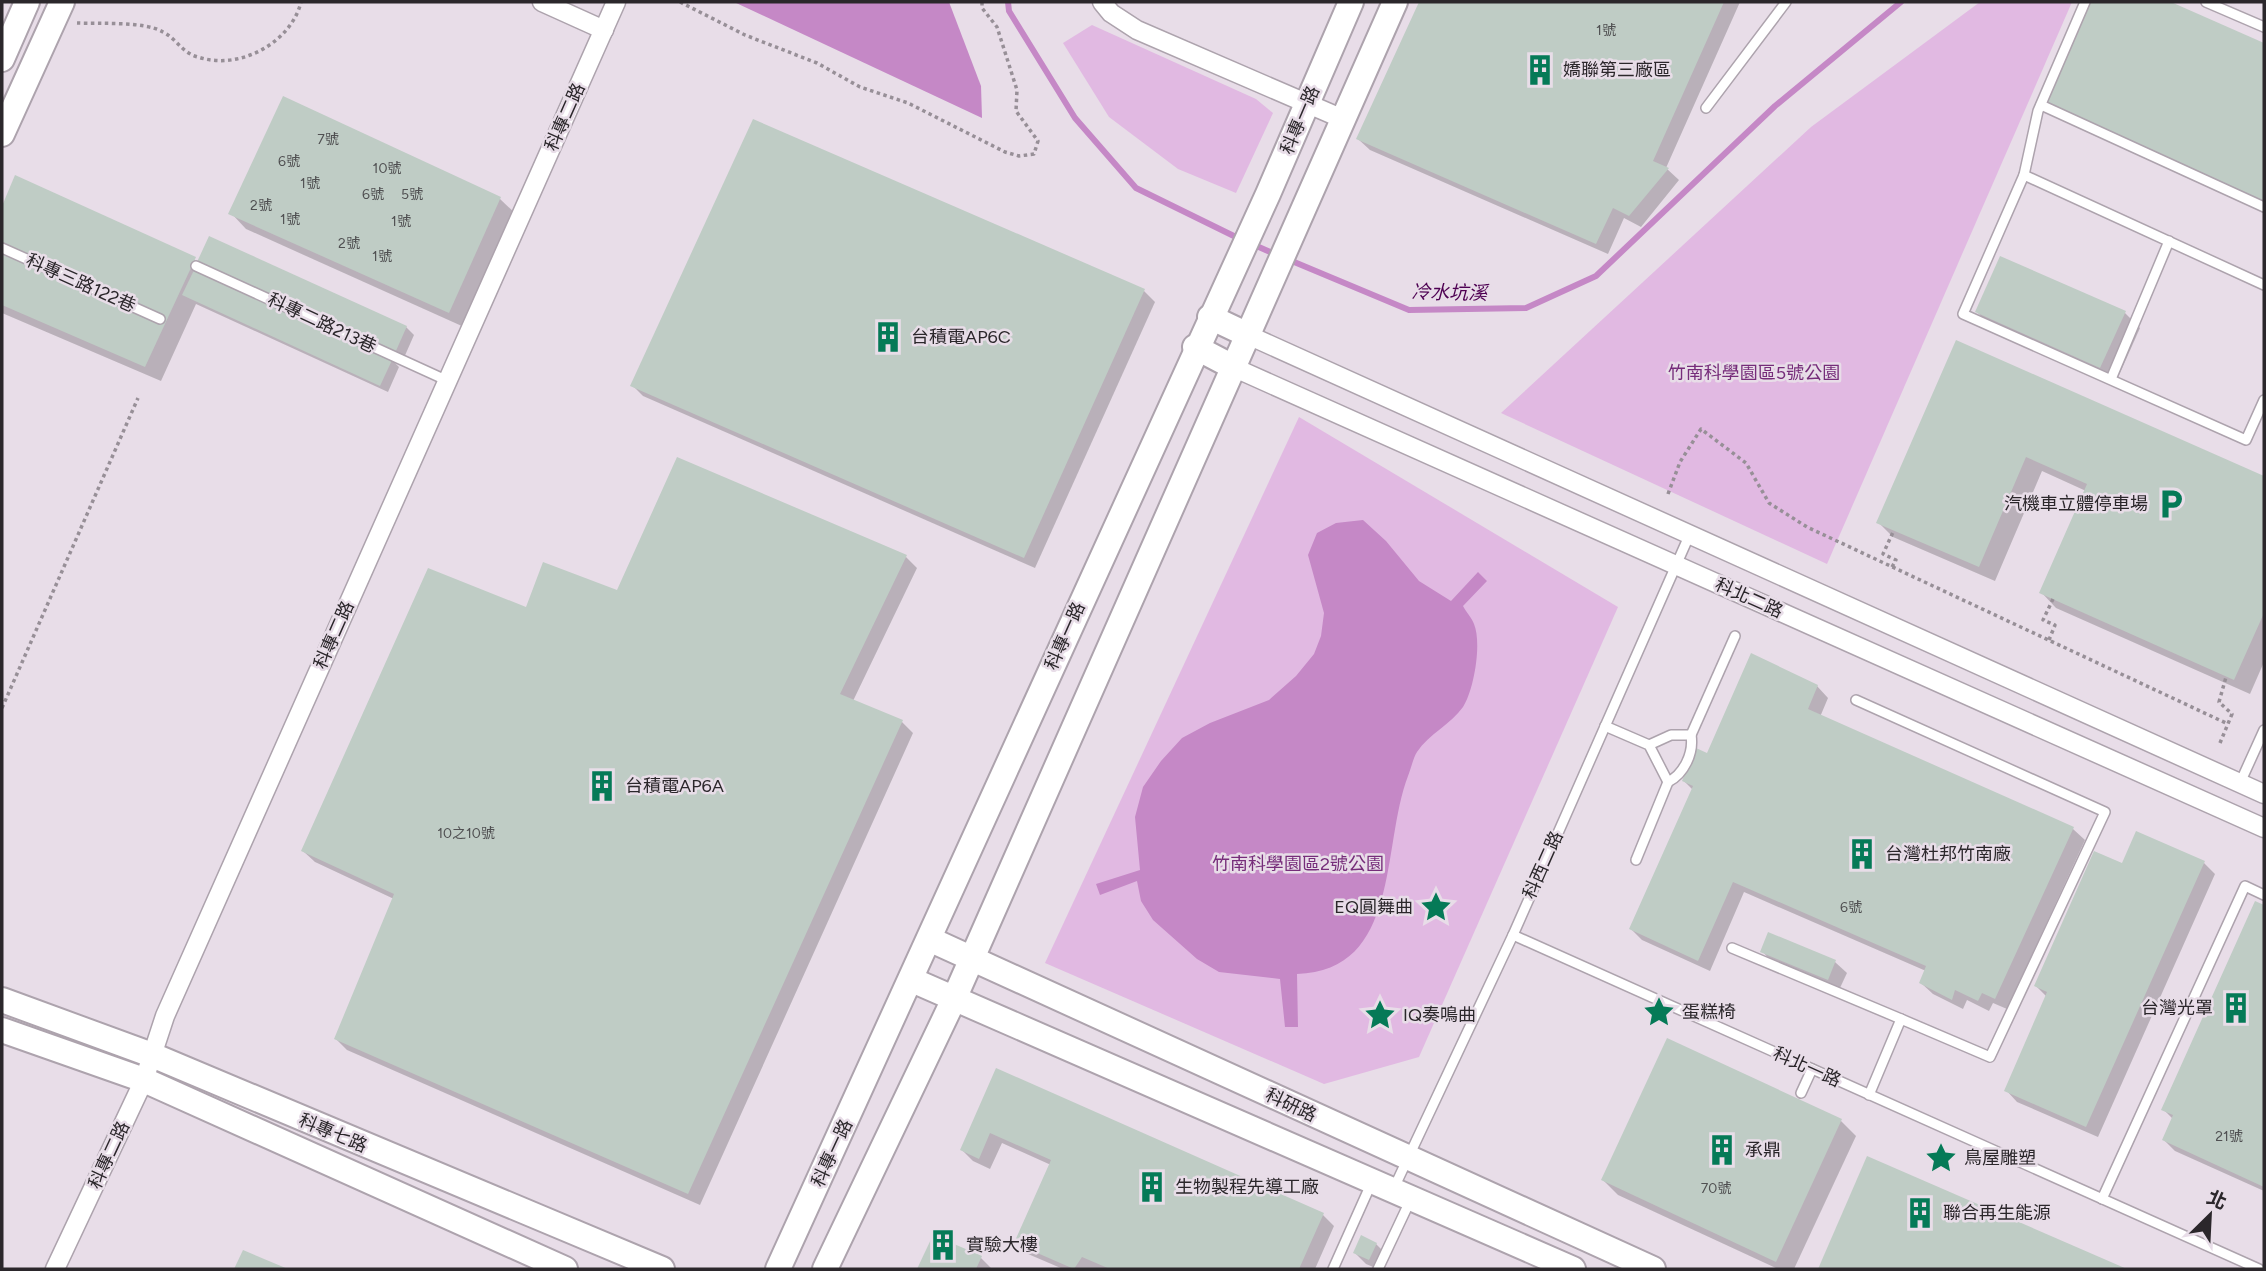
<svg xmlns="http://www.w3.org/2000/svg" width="2266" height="1271" font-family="Figtree,'Noto Sans TC',sans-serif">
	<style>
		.green { fill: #e1b9e2 }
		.water { fill: #c588c6 }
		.shadow { fill: #0003 }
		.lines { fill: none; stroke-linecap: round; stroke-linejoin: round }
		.stream { stroke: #c588c6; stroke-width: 6 }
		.building { fill: #bfccc5 }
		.lane-casing { stroke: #ada3ad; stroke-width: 12 }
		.street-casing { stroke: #ada3ad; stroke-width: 21 }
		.secondary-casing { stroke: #ada3ad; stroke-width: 28 }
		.path { stroke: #978f97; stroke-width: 3.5; stroke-dasharray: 3.5 3.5; stroke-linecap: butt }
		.lane { stroke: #fff; stroke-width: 9 }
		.street { stroke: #fff; stroke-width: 18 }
		.secondary { stroke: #fff; stroke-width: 24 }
		.labels { text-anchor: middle; stroke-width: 5; stroke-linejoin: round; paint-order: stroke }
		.number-label { font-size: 14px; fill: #505052 }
		.poi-label { font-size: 18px; fill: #2b272b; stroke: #e8dde8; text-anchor: start }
		.street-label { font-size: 18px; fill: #2b272b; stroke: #e8dde8 }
		.park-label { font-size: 18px; fill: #762d7a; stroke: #e8dde8 }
		.water-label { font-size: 19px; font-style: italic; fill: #4e0052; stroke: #e8dde8 }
	</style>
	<rect width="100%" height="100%" fill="#e8dde8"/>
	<g class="green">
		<polygon points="1980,2 2072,2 1827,564 1501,413 1811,127"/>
		<polygon points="1092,25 1256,99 1273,113 1236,193 1178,169 1109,117 1063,43"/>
		<polygon points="1299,417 1618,607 1419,1057 1324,1084 1045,963"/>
	</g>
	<g class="water">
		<polygon points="734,2 949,2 981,86 982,118"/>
		<path d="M1363 520 1386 541 1419 581 1451 601 1478 572 1487 581 1463 606C1466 612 1472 618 1474 624 1482 643 1474 690 1463 707 1451 724 1429 734 1417 752 1413 758 1411 769 1408 776 1381 846 1401 971 1297 974L1298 1027H1285L1280 979 1219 972 1197 959 1153 920 1141 901 1137 881 1100 895 1096 884 1140 870 1135 817 1143 787 1161 761 1182 738 1210 723 1269 700 1296 676 1314 654 1321 636 1324 613 1308 555 1317 533 1336 523Z"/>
	</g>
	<g class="shadow">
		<polygon points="1421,2 1740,2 1666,168 1679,180 1641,227 1624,218 1608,254 1370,150 1358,139"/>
		<polygon points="2091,2 2167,2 2264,45 2264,207 2046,104"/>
		<polygon points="284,99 500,199 516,214 464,327 246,229 231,213"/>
		<polygon points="16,177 199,262 406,327 414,335 403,360 392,360 399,367 388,392 196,304 161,381 2,313 2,210"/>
		<polygon points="1144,291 1155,302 1035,568 643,396 632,385"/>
		<polygon points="1977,312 2125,313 2140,328 2116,382 1992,327"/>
		<polygon points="1957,342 2264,478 2264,662 2250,694 2056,608 2041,592 2086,491 2042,471 1995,581 1893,537 1878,522"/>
		<polygon points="906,557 917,568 853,701 902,722 913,733 700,1205 347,1050 336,1039 394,899 315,862 303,851 527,609"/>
		<polygon points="1817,686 1828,698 1820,717 2073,829 2085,840 2007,1009 1993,1003 1989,1011 1967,1000 1963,1009 1933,994 1921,983 1926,971 1744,892 1710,971 1642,940 1631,929 1693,790 1684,781 1708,756"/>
		<polygon points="2204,863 2215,874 2098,1137 2017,1102 2006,1090 2047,997 2036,986 2123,865"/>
		<polygon points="2256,904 2264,907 2264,1191 2175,1151 2164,1140 2173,1119 2163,1109"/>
		<polygon points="1769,934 1835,962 1847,973 1839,990 1773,963 1762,951"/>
		<polygon points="1668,1040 1841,1121 1856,1136 1794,1269 1778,1269 1618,1195 1603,1180"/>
		<polygon points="997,1070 1323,1215 1334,1226 1315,1269 1063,1269 1028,1254 1016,1242 1051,1165 1002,1143 990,1169 973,1161 962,1150"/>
		<polygon points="1868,1159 2123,1269 1820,1269"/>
		<polygon points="934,1237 981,1258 992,1269 919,1269"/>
		<polygon points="1376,1244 1387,1255 1378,1269 1366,1264 1355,1253"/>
	</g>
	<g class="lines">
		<g class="stream">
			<polyline points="1008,2 1009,11 1075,118 1136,188 1242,240"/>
			<polyline points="1252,244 1277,255"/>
			<polyline points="1287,259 1409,310 1526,308 1596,276 1775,106 1901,2"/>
		</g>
	</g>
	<g class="building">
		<polygon points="1419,2 1724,2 1653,161 1669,168 1629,216 1613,208 1596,244 1356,139"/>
		<polygon points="2089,2 2171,2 2264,43 2264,202 2044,105"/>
		<polygon points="283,96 501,197 449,313 228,214"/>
		<polygon points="753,119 1145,289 1024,558 630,386"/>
		<polygon points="15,175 196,257 145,367 2,305 2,206"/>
		<polygon points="209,236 407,326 395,353 197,262"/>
		<polygon points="2000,256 2126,311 2100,368 1975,312"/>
		<polygon points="195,268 393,358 380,386 182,295"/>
		<polygon points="1956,340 2264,476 2264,613 2234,680 2039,593 2087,484 2026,457 1979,567 1876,523"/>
		<polygon points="677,457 907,555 840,694 903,720 688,1194 334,1039 394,894 301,851 428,568 526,607 543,562 617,590"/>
		<polygon points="1751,653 1818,685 1808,709 2074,827 1995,999 1982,993 1978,1001 1955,990 1952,1000 1919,983 1926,966 1733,882 1698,961 1629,929 1693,786 1682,781 1696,748 1707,753"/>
		<polygon points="2136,831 2205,861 2086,1127 2004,1091 2047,992 2034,986 2094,851 2122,863"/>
		<polygon points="2255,901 2264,905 2264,1187 2162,1140 2173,1115 2161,1110"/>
		<polygon points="1768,932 1836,960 1828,980 1760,952"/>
		<polygon points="1667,1038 1842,1119 1776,1262 1601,1180"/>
		<polygon points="996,1068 1324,1213 1299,1269 1110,1269 1082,1257 1074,1269 1014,1243 1051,1160 990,1133 979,1159 960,1150"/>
		<polygon points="1867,1156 2127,1269 1818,1269"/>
		<polygon points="933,1235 982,1256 976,1269 917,1269"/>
		<polygon points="1361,1235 1377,1243 1369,1260 1353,1253"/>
		<polygon points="243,1250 288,1269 234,1269"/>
	</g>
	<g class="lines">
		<defs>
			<g id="lane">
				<polyline points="2206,2 2264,27"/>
				<polyline points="2041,105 2264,207"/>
				<polyline points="1706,108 1786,2"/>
				<polyline points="2024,175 2038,111 2085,2"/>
				<polyline points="2,248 160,319"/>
				<polyline points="196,266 448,381"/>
				<polyline points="2264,285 2024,175 1963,314 2246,440 2264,400"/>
				<polyline points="2111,379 2169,241"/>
				<polyline points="1856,700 2105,812 1990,1057 1901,1019 1869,1095"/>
				<path d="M1605 726 1649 745 1668 782C1684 774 1694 753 1691 735H1671L1649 745"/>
				<polyline points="1691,735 1735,636"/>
				<polyline points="2240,783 2264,730"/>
				<polyline points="1636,860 1668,782"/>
				<polyline points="1513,935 2259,1269"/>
				<polyline points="1732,948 1901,1019"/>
				<polyline points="1801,1093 1812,1069"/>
				<polyline points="1393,1190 1513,935 1689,536"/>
				<polyline points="2102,1199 2245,886 2264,895"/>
				<polyline points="1333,1269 1371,1184"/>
				<polyline points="1378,1269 1410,1201"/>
			</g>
			<g id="street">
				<polyline points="542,2 604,30"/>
				<polyline points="1102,2 1111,13 1137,30 1343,119"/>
				<polyline points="1248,335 2264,794"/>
				<polyline points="1235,368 2264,828"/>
				<polyline points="55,1269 144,1080 165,1016 616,2"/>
			</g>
			<g id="secondary">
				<polyline points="2,59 27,2"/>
				<polyline points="2,134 62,2"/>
				<polyline points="1210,317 1248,335"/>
				<polyline points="1195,347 1235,368"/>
				<polyline points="929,939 1653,1269"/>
				<polyline points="912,980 1573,1269"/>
				<polyline points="2,1000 152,1055 662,1269"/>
				<polyline points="2,1030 144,1080 565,1269"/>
				<polyline points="778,1269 1268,194 1351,2"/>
				<polyline points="825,1269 954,999 1395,2"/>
			</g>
		</defs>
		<use href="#lane" class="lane-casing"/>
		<use href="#street" class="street-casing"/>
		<use href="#secondary" class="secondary-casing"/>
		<g class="path">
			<polyline points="680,2 745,35 817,63 860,87 908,103 1005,152 1019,156 1034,154 1038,141 1016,111 1017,90 997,27 982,8 982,2"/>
			<path d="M77 23C99 24 145 21 163 32 177 39 182 53 198 57 239 71 291 43 301 2"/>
			<polyline points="1668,494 1680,462 1701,429 1746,463 1769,503 1807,527 2228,724"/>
			<polyline points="1892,567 1896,560 1883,554 1894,530"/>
			<polyline points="2049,640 2055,625 2043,620 2053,599"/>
			<polyline points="2,708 138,398"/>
			<polyline points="2220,743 2232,714 2219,702 2226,677"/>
		</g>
		<use href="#lane" class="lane"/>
		<use href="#street" class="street"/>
		<use href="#secondary" class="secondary"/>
	</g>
	<defs>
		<symbol id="building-bare" viewBox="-9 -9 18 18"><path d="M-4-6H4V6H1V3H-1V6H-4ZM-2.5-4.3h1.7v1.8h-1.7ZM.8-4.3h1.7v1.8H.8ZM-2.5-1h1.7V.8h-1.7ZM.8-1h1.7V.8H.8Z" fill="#057a57" stroke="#e8dde8" stroke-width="2.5" paint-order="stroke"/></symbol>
		<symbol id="parking-bare" viewBox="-9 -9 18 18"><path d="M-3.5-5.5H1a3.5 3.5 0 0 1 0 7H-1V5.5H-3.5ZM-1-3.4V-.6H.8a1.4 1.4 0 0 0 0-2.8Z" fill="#057a57" stroke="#e8dde8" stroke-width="2.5" paint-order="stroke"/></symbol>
		<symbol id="sight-bare" viewBox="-9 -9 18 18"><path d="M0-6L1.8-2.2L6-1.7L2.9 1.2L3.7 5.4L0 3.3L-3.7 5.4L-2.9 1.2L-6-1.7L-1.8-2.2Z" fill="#057a57" stroke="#e8dde8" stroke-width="2.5" paint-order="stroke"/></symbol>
	</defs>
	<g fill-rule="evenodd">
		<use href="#building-bare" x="1518" y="48" width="44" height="44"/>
		<use href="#building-bare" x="866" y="315" width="44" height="44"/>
		<use href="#parking-bare" x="2149" y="482" width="44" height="44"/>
		<use href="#building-bare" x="580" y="764" width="44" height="44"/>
		<use href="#building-bare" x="1840" y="832" width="44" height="44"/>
		<use href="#sight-bare" x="1414" y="885" width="44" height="44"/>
		<use href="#building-bare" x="2214" y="986" width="44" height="44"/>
		<use href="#sight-bare" x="1637" y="990" width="44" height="44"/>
		<use href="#sight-bare" x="1358" y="993" width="44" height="44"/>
		<use href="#building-bare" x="1700" y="1128" width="44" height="44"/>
		<use href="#sight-bare" x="1919" y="1136" width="44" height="44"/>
		<use href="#building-bare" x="1130" y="1165" width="44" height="44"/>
		<use href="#building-bare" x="1898" y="1191" width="44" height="44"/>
		<use href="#building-bare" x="921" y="1223" width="44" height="44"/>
	</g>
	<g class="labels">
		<g class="number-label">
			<text x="1606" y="35">1號</text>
			<text x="328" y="144">7號</text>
			<text x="289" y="166">6號</text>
			<text x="387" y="173">10號</text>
			<text x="310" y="188">1號</text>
			<text x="373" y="199">6號</text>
			<text x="412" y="199">5號</text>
			<text x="261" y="210">2號</text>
			<text x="290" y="224">1號</text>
			<text x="401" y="226">1號</text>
			<text x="349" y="248">2號</text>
			<text x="382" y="261">1號</text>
			<text x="466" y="838">10之10號</text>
			<text x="1851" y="912">6號</text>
			<text x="2229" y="1141">21號</text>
			<text x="1716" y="1193">70號</text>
		</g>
		<g class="poi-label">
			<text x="1563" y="76">嬌聯第三廠區</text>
			<text x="911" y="343">台積電AP6C</text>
			<text x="2148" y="510" text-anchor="end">汽機車立體停車場</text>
			<text x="625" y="792">台積電AP6A</text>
			<text x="1885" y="860">台灣杜邦竹南廠</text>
			<text x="1413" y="913" text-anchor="end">EQ圓舞曲</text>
			<text x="2213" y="1014" text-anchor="end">台灣光罩</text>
			<text x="1682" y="1018">蛋糕椅</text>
			<text x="1403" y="1021">IQ奏鳴曲</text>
			<text x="1745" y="1156">承鼎</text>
			<text x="1964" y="1164">鳥屋雕塑</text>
			<text x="1175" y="1193">生物製程先導工廠</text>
			<text x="1943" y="1219">聯合再生能源</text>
			<text x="966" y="1251">實驗大樓</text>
		</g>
		<g class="street-label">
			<text transform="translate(565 117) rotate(-66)" y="6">科專二路</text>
			<text transform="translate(1300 120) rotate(-67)" y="6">科專一路</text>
			<text transform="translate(81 283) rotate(24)" y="6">科專三路122巷</text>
			<text transform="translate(322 323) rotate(25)" y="6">科專二路213巷</text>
			<text transform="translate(1749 598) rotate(24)" y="6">科北二路</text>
			<text transform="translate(334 635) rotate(-66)" y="6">科專二路</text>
			<text transform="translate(1065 636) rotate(-66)" y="6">科專一路</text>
			<text transform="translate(1543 865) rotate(-66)" y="6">科西二路</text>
			<text transform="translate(1807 1067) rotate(24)" y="6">科北一路</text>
			<text transform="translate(1291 1105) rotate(25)" y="6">科研路</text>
			<text transform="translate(333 1133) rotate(23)" y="6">科專七路</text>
			<text transform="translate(832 1153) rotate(-65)" y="6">科專一路</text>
			<text transform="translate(109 1155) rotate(-65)" y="6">科專二路</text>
		</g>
		<g class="park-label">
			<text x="1754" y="379">竹南科學園區5號公園</text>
			<text x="1298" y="870">竹南科學園區2號公園</text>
		</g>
		<g class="water-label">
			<text transform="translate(1449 292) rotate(1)" y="7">冷水坑溪</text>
		</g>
	</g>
	<rect width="2266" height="1271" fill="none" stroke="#2b272b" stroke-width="7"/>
	<g transform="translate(2210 1215) rotate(24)" stroke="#e8dde8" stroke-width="5" paint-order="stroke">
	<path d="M0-5L12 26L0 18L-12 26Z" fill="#2b272b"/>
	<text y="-10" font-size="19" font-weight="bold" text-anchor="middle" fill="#2b272b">北</text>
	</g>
</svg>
